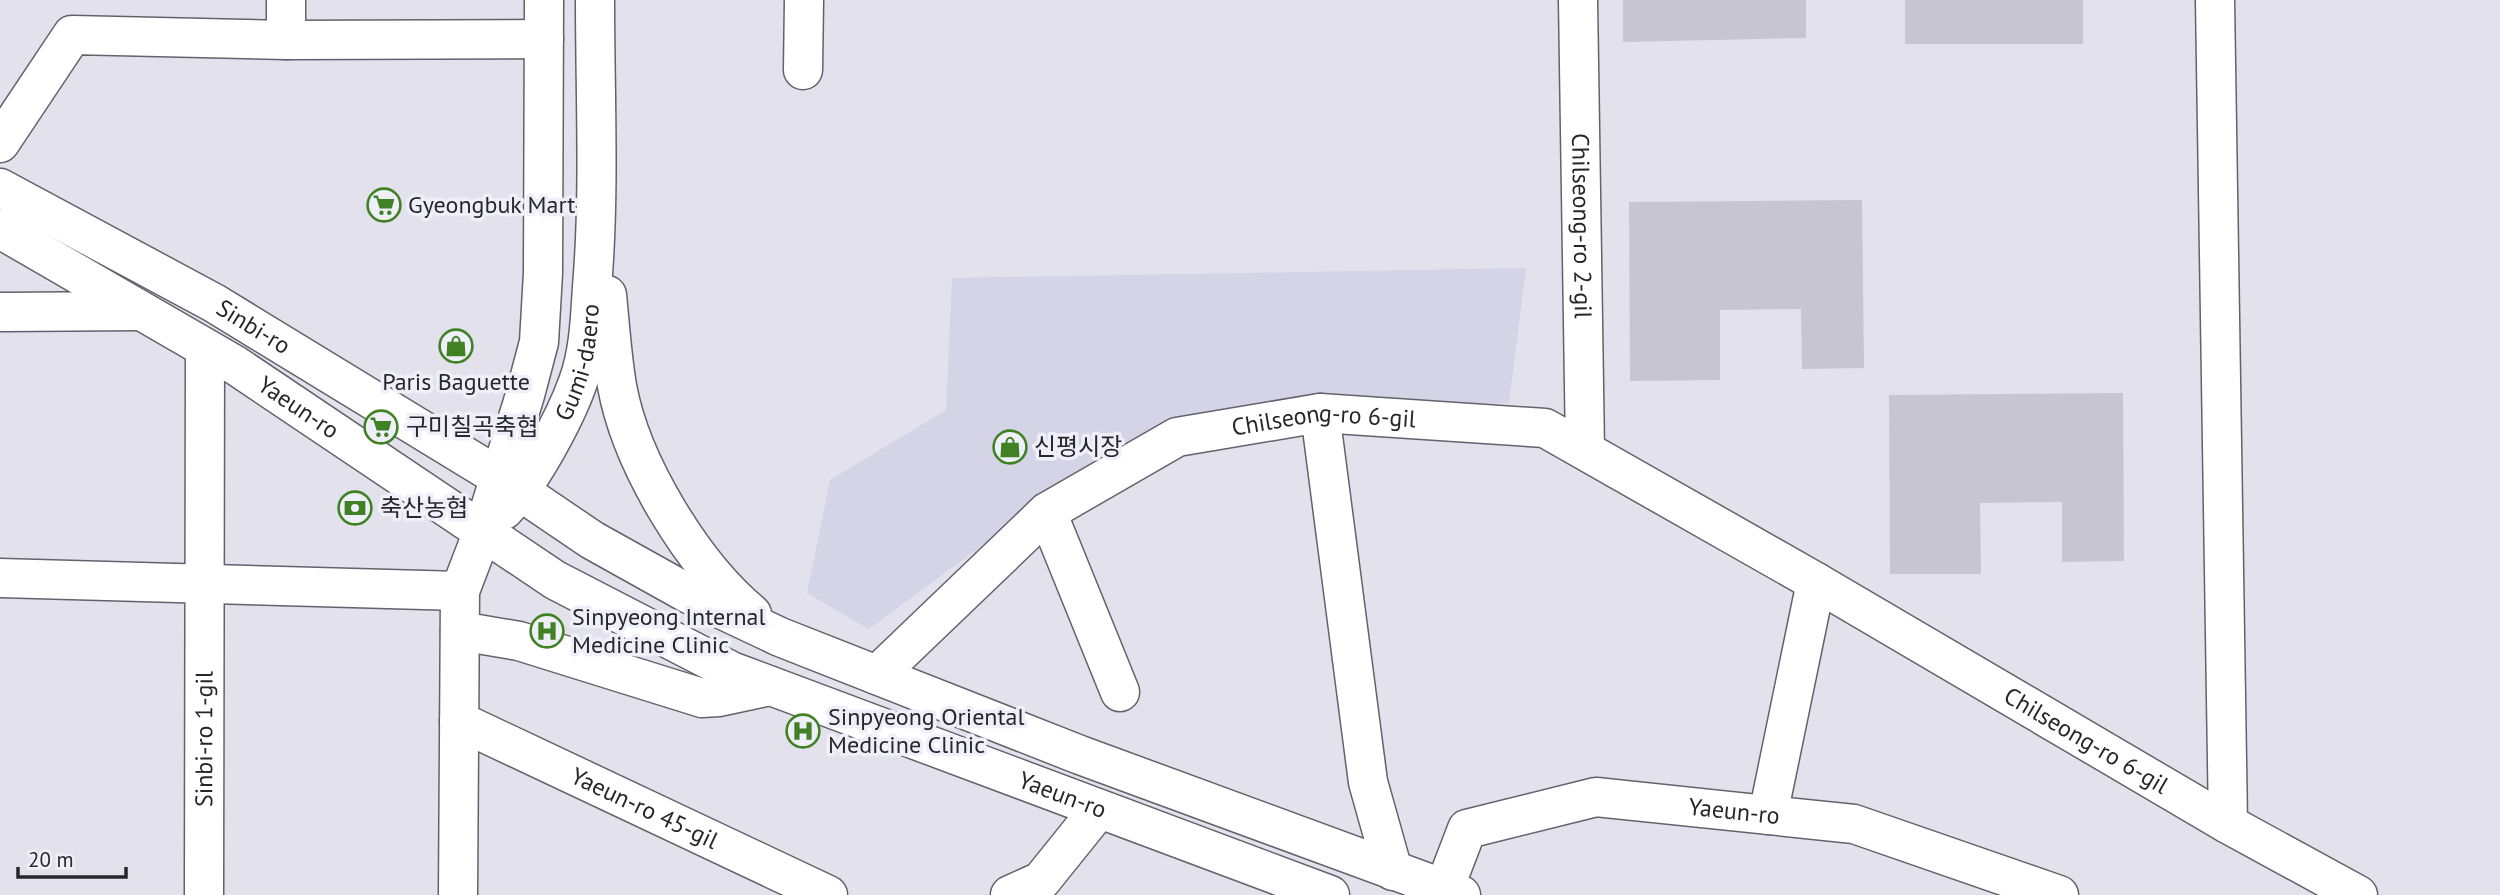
<svg xmlns="http://www.w3.org/2000/svg" width="2500" height="895" font-family="'PT Sans','Noto Sans KR',sans-serif">
	<style>
		.built { fill: #d5d4e6 }
		.building { fill: #c6c5d0 }
		.lines { fill: none; stroke-linecap: round; stroke-linejoin: round }
		.minor-casing { stroke: #63626c; stroke-width: 41 }
		.minor { stroke: #fff; stroke-width: 38 }
		.labels { text-anchor: middle; stroke-width: 7; stroke-linejoin: round; paint-order: stroke }
		.poi-label { font-size: 24px; fill: #27272b; stroke: #efeffa; text-anchor: start }
		.street-label { font-size: 24px; fill: #27272b; stroke: #efeffa }
	</style>
	<rect width="100%" height="100%" fill="#e2e1ec"/>
	<polygon class="built" points="1526,268 1509,403 1189,414 1022,516 869,629 807,593 830,480 946,410 952,278"/>
	<g class="building">
		<polygon points="1623,0 1806,0 1806,38 1623,42"/>
		<rect x="1905" y="0" width="178" height="44"/>
		<polygon points="1862,200 1864,368 1802,369 1801,309 1720,310 1720,380 1630,381 1629,202"/>
		<polygon points="2123,393 2124,561 2062,562 2062,502 1980,503 1981,574 1890,574 1889,395"/>
	</g>
	<g class="lines">
		<defs>
			<g id="minor">
				<path id="s1" d="M1578 0 1585 450"/>
				<polyline points="2215,0 2228,824"/>
				<polyline points="286,40 286,0"/>
				<polyline points="803,70 804,0"/>
				<polyline points="0,143 72,35 286,40 544,39"/>
				<path id="s2" d="M0 188 214 303 499 477 592 540 687 593 780 637 1080 755 1461 895"/>
				<path id="s3" d="M0 229 235 365 555 580 731 671 1330 895"/>
				<path d="M607 295C610 325 612 356 617 386 631 463 692 564 752 614"/>
				<polyline points="0,312 141,311"/>
				<polyline points="1320,413 1368,782 1393,871"/>
				<path id="s4" d="M504 510C531 481 565 419 578 382 589 352 590 318 592 287 600 192 595 95 595 0"/>
				<polyline points="1047,512 1120,692"/>
				<polyline points="0,578 460,591"/>
				<polyline points="460,631 519,641 702,698 719,697 770,686"/>
				<path id="s5" d="M877 675 1047 512 1177 437 1320 413 1545 428 1816 582 2228 824 2358 895"/>
				<path id="s6" d="M459 721 828 895"/>
				<polyline points="1768,815 1816,582"/>
				<path id="s7" d="M1444 889 1467 829 1596 797 1854 824 2059 895"/>
				<path id="s8" d="M204 895 205 348"/>
				<polyline points="458,895 460,591 483,531 525,395 539,342 543,273 544,0"/>
				<polyline points="1010,895 1041,881 1099,809"/>
			</g>
		</defs>
		<use href="#minor" class="minor-casing"/>
		<use href="#minor" class="minor"/>
	</g>
	<defs>
		<symbol id="supermarket-ring" viewBox="-11 -11 22 22"><circle r="9.5" fill="#efeffa" stroke="#408223" stroke-width="1.5"/><path d="M-6-5.5h2.5l.6 2H6L4.5 2H-2.5L-4.4-4H-6ZM-1.5 3.2a1.3 1.3 0 1 0 .1 0ZM3 3.2a1.3 1.3 0 1 0 .1 0Z" fill="#408223"/></symbol>
		<symbol id="shop-ring" viewBox="-11 -11 22 22"><circle r="9.5" fill="#efeffa" stroke="#408223" stroke-width="1.5"/><path d="M-5-2.5h2.3a2.7 3.5 0 0 1 5.4 0H5L5.5 6h-11ZM-1.5-2.5h3a1.5 2.3 0 0 0-3 0Z" fill="#408223"/></symbol>
		<symbol id="bank-ring" viewBox="-11 -11 22 22"><circle r="9.5" fill="#efeffa" stroke="#408223" stroke-width="1.5"/><path d="M-6-4H6V4H-6ZM0-2.3a2.3 2.3 0 1 0 0 4.6a2.3 2.3 0 1 0 0-4.6Z" fill="#408223"/></symbol>
		<symbol id="hospital-ring" viewBox="-11 -11 22 22"><circle r="9.5" fill="#efeffa" stroke="#408223" stroke-width="1.5"/><path d="M-5-5h3v3.5h4V-5h3V5h-3V1.5h-4V5h-3Z" fill="#408223"/></symbol>
	</defs>
	<g fill-rule="evenodd">
		<use href="#supermarket-ring" x="365" y="186" width="38" height="38"/>
		<use href="#shop-ring" x="437" y="327" width="38" height="38"/>
		<use href="#supermarket-ring" x="362" y="408" width="38" height="38"/>
		<use href="#shop-ring" x="991" y="428" width="38" height="38"/>
		<use href="#bank-ring" x="336" y="489" width="38" height="38"/>
		<use href="#hospital-ring" x="528" y="612" width="38" height="38"/>
		<use href="#hospital-ring" x="784" y="712" width="38" height="38"/>
	</g>
	<g class="labels">
		<g class="poi-label">
			<text x="408" y="213">Gyeongbuk Mart</text>
			<text x="456" y="390" text-anchor="middle">Paris Baguette</text>
			<text x="406" y="435">구미칠곡축협</text>
			<text x="1034" y="455">신평시장</text>
			<text x="380" y="516">축산농협</text>
			<text x="572" y="625">Sinpyeong Internal<tspan x="572" dy="28">Medicine Clinic</tspan></text>
			<text x="828" y="725">Sinpyeong Oriental<tspan x="828" dy="28">Medicine Clinic</tspan></text>
		</g>
		<g class="street-label">
			<text dy="8" stroke="none"><textPath href="#s1" startOffset="226">Chilseong-ro 2-gil</textPath></text>
			<text dy="8" stroke="none"><textPath href="#s2" startOffset="289">Sinbi-ro</textPath></text>
			<text dy="8" stroke="none"><textPath href="#s4" startOffset="168">Gumi-daero</textPath></text>
			<text dy="8" stroke="none"><textPath href="#s3" startOffset="348">Yaeun-ro</textPath></text>
			<text dy="8" stroke="none"><textPath href="#s5" startOffset="534">Chilseong-ro 6-gil</textPath></text>
			<text dy="8" stroke="none"><textPath href="#s8" startOffset="156">Sinbi-ro 1-gil</textPath></text>
			<text dy="8" stroke="none"><textPath href="#s5" startOffset="1381">Chilseong-ro 6-gil</textPath></text>
			<text dy="8" stroke="none"><textPath href="#s3" startOffset="1209">Yaeun-ro</textPath></text>
			<text dy="8" stroke="none"><textPath href="#s6" startOffset="205">Yaeun-ro 45-gil</textPath></text>
			<text dy="8" stroke="none"><textPath href="#s7" startOffset="336">Yaeun-ro</textPath></text>
		</g>
	</g>
	<path d="M18 867v10h108v-10" fill="none" stroke="#27272b" stroke-width="3.5"/>
	<text x="28" y="867" font-size="21" fill="#27272b" stroke="#efeffa" stroke-width="5" paint-order="stroke">20 m</text>
</svg>
